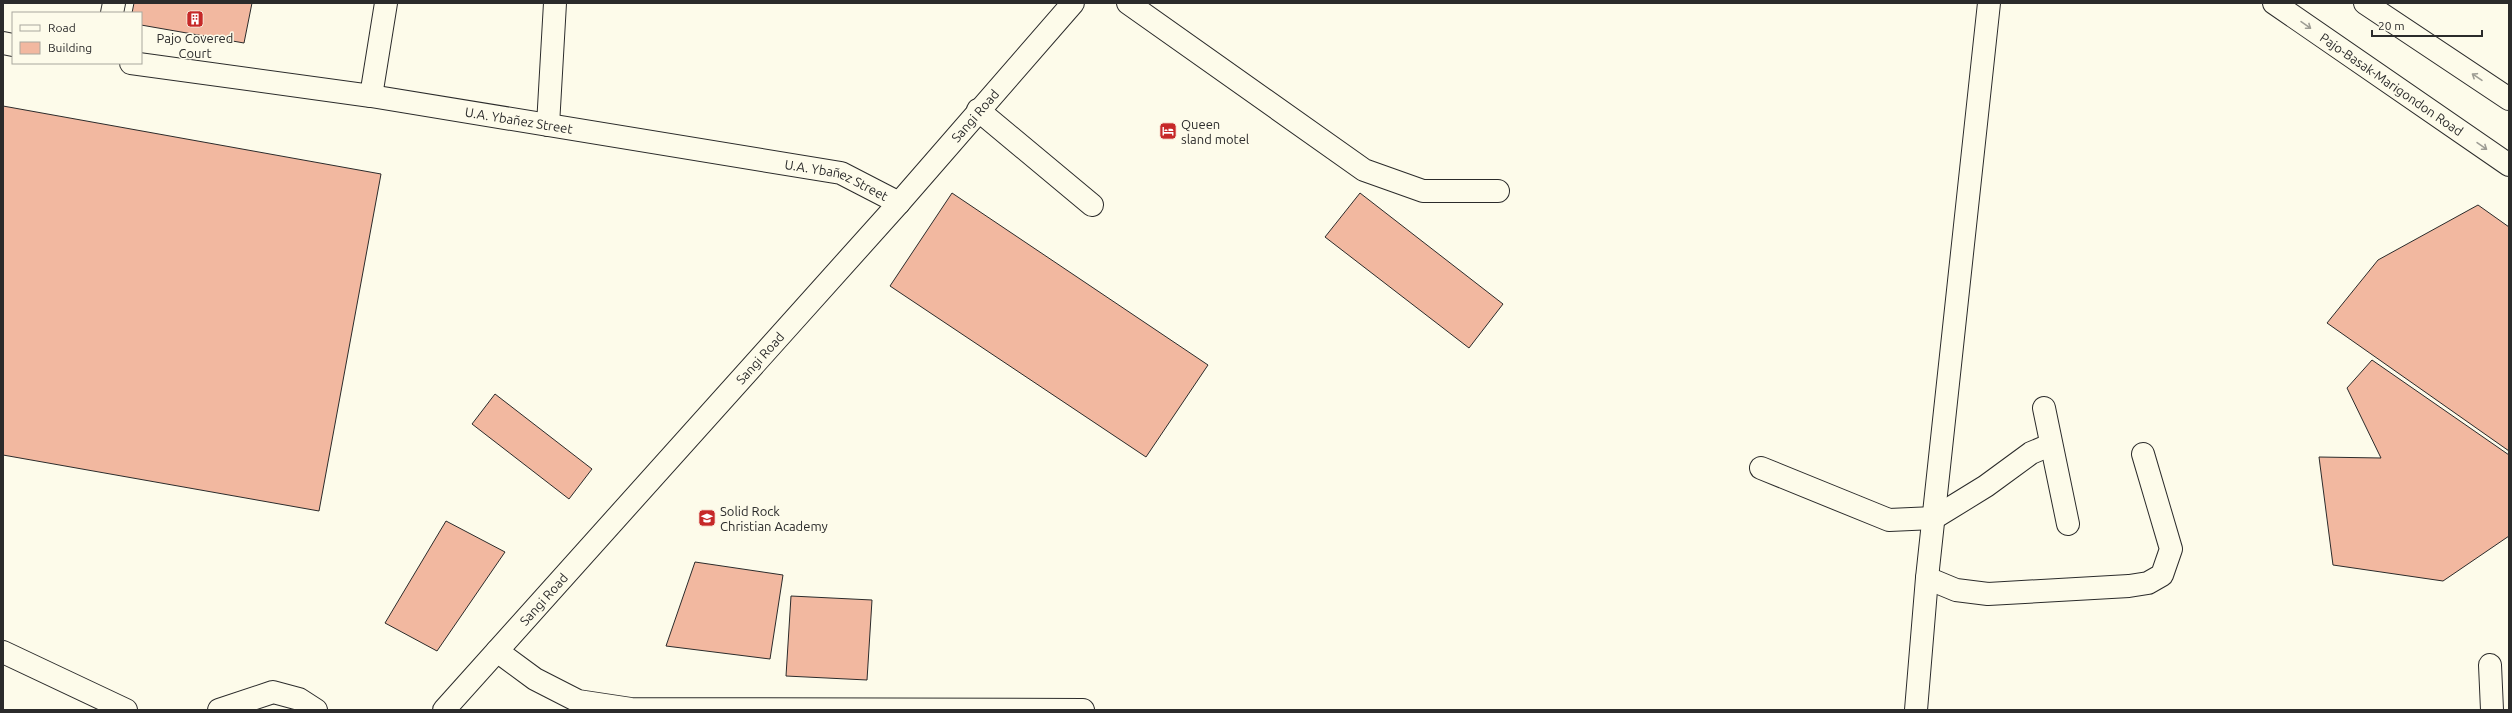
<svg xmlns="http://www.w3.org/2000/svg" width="2512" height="713" font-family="Ubuntu,sans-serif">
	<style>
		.building { fill: #f2b8a0; stroke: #2b2b2b }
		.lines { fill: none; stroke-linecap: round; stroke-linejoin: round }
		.minor-casing { stroke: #2b2b2b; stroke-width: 24 }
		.major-casing { stroke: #2b2b2b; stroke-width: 24 }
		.minor { stroke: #fdfbea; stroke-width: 22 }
		.major { stroke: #fdfbea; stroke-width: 22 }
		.oneway { stroke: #9e9d94 }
		.labels { text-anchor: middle; stroke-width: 3; stroke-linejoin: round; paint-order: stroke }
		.poi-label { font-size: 13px; fill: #2b2b2b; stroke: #fdfbea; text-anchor: start }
		.street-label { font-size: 13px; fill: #2b2b2b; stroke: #fdfbea }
	</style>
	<rect width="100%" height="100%" fill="#fdfbea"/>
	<g class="building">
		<polygon points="134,3 252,3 244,43 141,25 141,13 132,13"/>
		<polygon points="3,106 381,174 319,511 3,455"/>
		<polygon points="952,193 1208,365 1146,457 890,286"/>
		<polygon points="1360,193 1503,304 1469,348 1325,237"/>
		<polygon points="2478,205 2509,227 2509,451 2327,323 2378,260"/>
		<polygon points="2372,360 2509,455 2509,536 2443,581 2333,565 2319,457 2381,458 2347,388"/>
		<polygon points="495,394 592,469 569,499 472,424"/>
		<polygon points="446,521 505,552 437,651 385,623"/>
		<polygon points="695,562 783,575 770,659 666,646"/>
		<polygon points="791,596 872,600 867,680 786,676"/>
	</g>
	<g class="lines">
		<defs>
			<g id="minor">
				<polyline points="1128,3 1364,170 1423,191 1498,191"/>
				<polyline points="112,13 114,3"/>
				<polyline points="3,43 13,45"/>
				<path id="s1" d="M131 63 371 96 841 173 899 203"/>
				<polyline points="371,96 386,3"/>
				<polyline points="978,110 1092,205"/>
				<polyline points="548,125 555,3"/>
				<polyline points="2044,408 2068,524"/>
				<polyline points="1761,468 1889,520 1934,518 1986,486 2031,453 2050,445"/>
				<polyline points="1927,578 1956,590 1988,594 2129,586 2148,583 2162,575 2171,549 2143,454"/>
				<polyline points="497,651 535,679 578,701 631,709 1083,710"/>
				<polyline points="3,652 126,710"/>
				<polyline points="2490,665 2492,710"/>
				<polyline points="219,710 273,692 299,699 316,710"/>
				<path id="s2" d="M444 710 899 203 1073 3"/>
				<polyline points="1916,710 1927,578 1989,3"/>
			</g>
			<g id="major">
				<path id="s3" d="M2274 3 2509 165"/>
				<polyline points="2365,3 2509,99"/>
			</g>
		</defs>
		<use href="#minor" class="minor-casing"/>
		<use href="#major" class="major-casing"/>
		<use href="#minor" class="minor"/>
		<use href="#major" class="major"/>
	</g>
	<defs><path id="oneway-shaft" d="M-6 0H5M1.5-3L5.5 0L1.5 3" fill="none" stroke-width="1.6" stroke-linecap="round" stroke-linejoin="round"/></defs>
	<g class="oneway">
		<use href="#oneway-shaft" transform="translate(2306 25) rotate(35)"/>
		<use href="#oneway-shaft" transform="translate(2477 77) rotate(-146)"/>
		<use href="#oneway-shaft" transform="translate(2482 146) rotate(35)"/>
	</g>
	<defs>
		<symbol id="building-square" viewBox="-11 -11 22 22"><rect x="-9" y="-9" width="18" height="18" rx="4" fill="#c62828" stroke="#fdfbea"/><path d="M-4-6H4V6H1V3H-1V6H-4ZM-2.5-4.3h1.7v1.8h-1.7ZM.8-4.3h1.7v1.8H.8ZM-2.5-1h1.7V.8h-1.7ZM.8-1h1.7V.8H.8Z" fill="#fff"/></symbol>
		<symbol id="hotel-square" viewBox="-11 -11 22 22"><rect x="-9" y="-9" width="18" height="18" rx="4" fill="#c62828" stroke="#fdfbea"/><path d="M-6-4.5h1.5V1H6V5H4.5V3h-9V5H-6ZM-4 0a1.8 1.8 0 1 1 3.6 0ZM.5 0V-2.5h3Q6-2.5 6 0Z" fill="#fff"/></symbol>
		<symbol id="school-square" viewBox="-11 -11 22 22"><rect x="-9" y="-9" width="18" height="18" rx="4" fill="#c62828" stroke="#fdfbea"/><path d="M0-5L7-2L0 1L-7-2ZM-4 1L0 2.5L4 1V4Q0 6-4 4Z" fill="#fff"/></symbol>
	</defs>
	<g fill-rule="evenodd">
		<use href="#building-square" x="185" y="9" width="20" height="20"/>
		<use href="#hotel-square" x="1158" y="121" width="20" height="20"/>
		<use href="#school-square" x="697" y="508" width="20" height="20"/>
	</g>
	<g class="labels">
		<g class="poi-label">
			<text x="195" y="43" text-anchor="middle">Pajo Covered<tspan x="195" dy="15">Court</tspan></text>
			<text x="1181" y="129">Queen<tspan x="1181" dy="15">sland motel</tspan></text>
			<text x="720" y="516">Solid Rock<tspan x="720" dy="15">Christian Academy</tspan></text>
		</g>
		<g class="street-label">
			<text dy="5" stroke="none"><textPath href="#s3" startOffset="143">Pajo-Basak-Marigondon Road</textPath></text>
			<text dy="5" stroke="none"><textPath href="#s2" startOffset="797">Sangi Road</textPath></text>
			<text dy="5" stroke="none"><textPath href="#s1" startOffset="392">U.A. Ybañez Street</textPath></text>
			<text dy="5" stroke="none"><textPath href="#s1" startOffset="716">U.A. Ybañez Street</textPath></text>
			<text dy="5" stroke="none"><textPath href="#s2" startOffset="473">Sangi Road</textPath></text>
			<text dy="5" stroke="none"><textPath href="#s2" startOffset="149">Sangi Road</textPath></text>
		</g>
	</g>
	<rect width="2512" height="713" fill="none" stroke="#2b2b2b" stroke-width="8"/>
	<rect x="12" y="12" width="130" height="52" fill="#fdfbea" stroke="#a9a89e"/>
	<rect x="20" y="25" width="20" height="6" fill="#fdfbea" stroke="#a9a89e"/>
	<text x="48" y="32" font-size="12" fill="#2b2b2b">Road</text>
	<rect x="20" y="42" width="20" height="12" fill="#f2b8a0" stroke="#a9a89e"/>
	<text x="48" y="52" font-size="12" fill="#2b2b2b">Building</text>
	<path d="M2372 30v6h110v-6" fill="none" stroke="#2b2b2b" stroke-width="2"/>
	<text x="2378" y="30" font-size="12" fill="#2b2b2b" stroke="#fdfbea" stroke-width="3" paint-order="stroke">20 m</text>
</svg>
